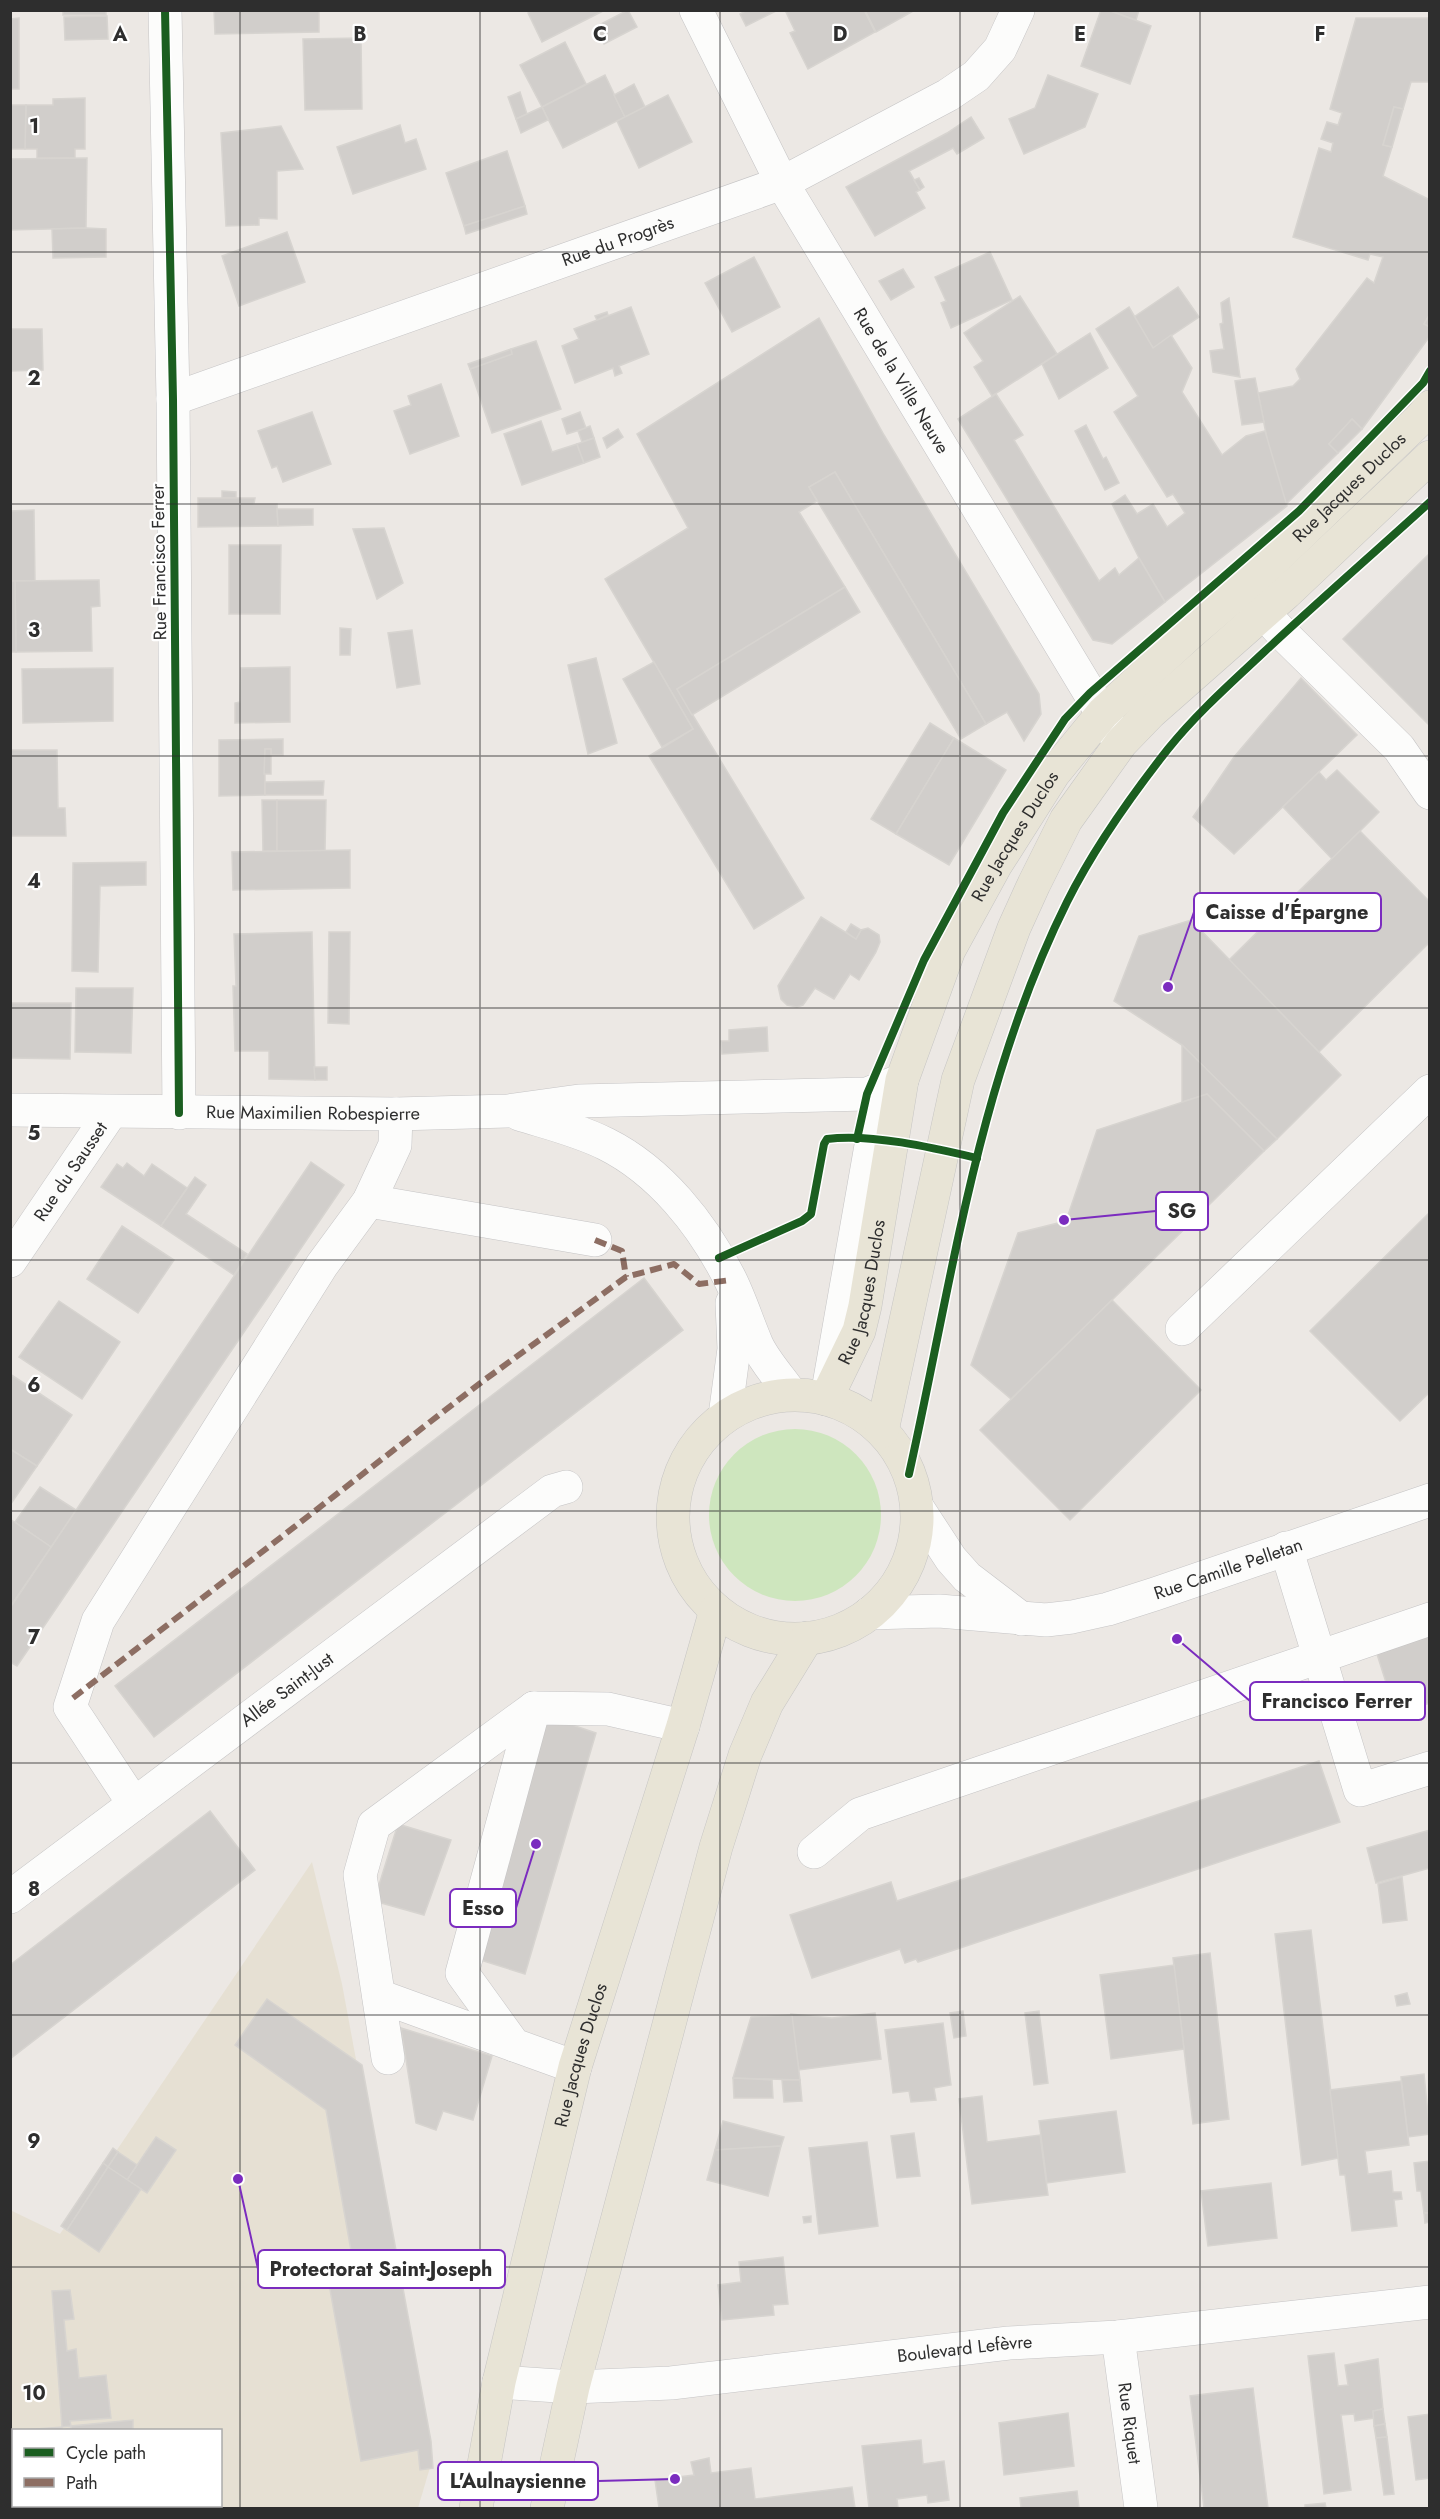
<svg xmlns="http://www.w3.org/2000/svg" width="1440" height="2519" font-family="Jost,sans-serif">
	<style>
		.education { fill: #e6e0d3; fill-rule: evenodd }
		.green { fill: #cee6be }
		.building { fill: #d1cecb; stroke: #d7d4d0; stroke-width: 1.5 }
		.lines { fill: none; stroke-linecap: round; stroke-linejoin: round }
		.minor-casing { stroke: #c5c4c5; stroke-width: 34 }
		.major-casing { stroke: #c6c5c4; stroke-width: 34 }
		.minor { stroke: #fcfcfb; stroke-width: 33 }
		.major { stroke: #e8e4d6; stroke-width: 33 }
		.quiet { stroke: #8d6e63; stroke-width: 6; stroke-dasharray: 12 6; stroke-linecap: butt }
		.cycleway-casing { stroke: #fff; stroke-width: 11 }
		.cycleway { stroke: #1b5e20; stroke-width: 8 }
		.grid { fill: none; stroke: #2e2e2e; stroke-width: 1.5; stroke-opacity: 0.55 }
		.labels { text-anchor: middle; stroke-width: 4.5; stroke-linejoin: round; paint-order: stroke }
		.street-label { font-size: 18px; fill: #2e2e2e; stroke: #fff }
		.grid-label { font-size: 20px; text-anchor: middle; font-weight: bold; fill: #2e2e2e; stroke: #fff; stroke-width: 4.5; stroke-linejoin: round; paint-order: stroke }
		.leader { fill: none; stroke: #7b2cbf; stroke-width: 2 }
		.callout-dot { fill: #7b2cbf; stroke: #fff; stroke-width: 2 }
		.callout { fill: #fff; stroke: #7b2cbf; stroke-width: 2 }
		.callout-label { font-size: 20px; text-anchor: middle; font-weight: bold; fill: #2e2e2e }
	</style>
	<rect width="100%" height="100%" fill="#ece8e4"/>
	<path class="education" d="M312 1862 342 1984 431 2464 418 2508H11L10 2210 60 2234ZM14 2430H220V2506H14Z"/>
	<circle class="green" cx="795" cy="1515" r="86"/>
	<g class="building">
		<rect x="63" y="10" width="43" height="5"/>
		<polygon points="214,10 319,10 319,32 215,34"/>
		<polygon points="532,10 605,10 542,42 528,13"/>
		<polygon points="628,10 637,27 604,44 595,27"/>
		<polygon points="747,10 778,10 746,26 740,14"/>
		<polygon points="785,10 864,10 875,32 808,69 790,33 795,31"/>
		<polygon points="865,10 915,10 876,32"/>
		<polygon points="1101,10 1108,10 1151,26 1130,84 1081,66"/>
		<polygon points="1108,10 1139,10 1136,20"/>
		<polygon points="107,16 108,39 65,40 64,17"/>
		<polygon points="19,18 19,89 10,89 10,19"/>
		<polygon points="1356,18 1430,18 1430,82 1411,82 1403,109 1394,107 1383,145 1392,147 1383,176 1430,200 1430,314 1424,324 1430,327 1430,336 1362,429 1352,419 1329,444 1338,453 1286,504 1270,454 1258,393 1293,386 1300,379 1296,369 1367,278 1374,283 1383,257 1370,254 1368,260 1293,237 1319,148 1331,152 1333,143 1321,139 1327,122 1338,125 1342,113 1330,109"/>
		<polygon points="361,38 362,109 305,110 303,39"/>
		<polygon points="565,42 586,84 542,107 520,65"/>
		<polygon points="605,75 625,117 563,148 542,107"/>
		<polygon points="1048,75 1098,94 1085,127 1024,154 1009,119 1035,108"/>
		<polygon points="634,84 645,107 625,117 614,95"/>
		<polygon points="520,92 527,114 516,119 508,97"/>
		<polygon points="668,95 692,142 639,168 617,121"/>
		<polygon points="85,98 85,149 75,149 75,158 37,158 37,149 25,149 26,105 53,105 53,99"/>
		<polygon points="10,105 26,105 25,149 10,149"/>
		<polygon points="542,107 548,120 521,133 516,119"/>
		<polygon points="1394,107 1403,109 1392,147 1383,145"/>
		<polygon points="971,117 984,138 957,154 953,148 909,171 920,190 916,192 925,208 875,236 846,187 947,133"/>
		<polygon points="400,125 405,143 416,139 426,169 353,194 337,147"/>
		<polygon points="281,126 303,169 277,171 277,219 259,218 259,225 226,226 221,133"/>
		<polygon points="507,151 525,206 464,226 446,173"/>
		<polygon points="87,158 86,228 10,230 10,159"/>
		<polygon points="919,178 924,187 920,190 914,180"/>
		<polygon points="525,206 527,214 466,234 464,226"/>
		<polygon points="86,228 106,229 106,257 53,258 52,229"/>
		<polygon points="287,232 305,282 239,306 222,256"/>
		<polygon points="990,252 1012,300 951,328 941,303 946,301 935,277"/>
		<polygon points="754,257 780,307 732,332 705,283"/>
		<polygon points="903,269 914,287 891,300 879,281"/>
		<polygon points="1178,287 1199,317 1153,348 1134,317"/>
		<polygon points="1020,296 1057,354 992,396 974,367 983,361 964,333"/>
		<polygon points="1229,298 1240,377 1213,372 1210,351 1224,349 1220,324 1223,323 1221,303"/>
		<polygon points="631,307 649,354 619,366 622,373 615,376 613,368 575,383 562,346 579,339 574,329"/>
		<polygon points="1129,307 1153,348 1171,335 1192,368 1182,392 1222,455 1246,436 1265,431 1287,506 1165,602 1139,558 1112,504 1125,495 1137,514 1153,504 1167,527 1185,513 1173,494 1167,497 1114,412 1138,396 1096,329"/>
		<polygon points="607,312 608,315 597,320 595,316"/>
		<polygon points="1430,314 1430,327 1424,324"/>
		<polygon points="819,318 884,435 1039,694 1041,714 1024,741 1007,712 986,724 835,472 809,487 817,501 799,512 845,587 677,689 804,898 754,929 649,756 693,729 605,579 688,528 637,434"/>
		<polygon points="10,329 42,329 43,370 10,371"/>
		<polygon points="1090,333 1108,368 1059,399 1042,364"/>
		<polygon points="536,341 561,409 492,433 470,369 512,354 511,349"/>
		<polygon points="511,349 512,354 470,369 468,364"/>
		<polygon points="1255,378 1264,422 1242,425 1235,381"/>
		<polygon points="441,384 459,436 410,454 394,411 411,405 408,396"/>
		<polygon points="996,394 1023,435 1014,440 1099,581 1115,568 1119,575 1139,558 1165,602 1112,644 1093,640 958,419"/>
		<polygon points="312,412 331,464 283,482 277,466 272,468 258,431"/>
		<polygon points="580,412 586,428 567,434 562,419"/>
		<polygon points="1352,419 1362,429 1338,453 1329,444"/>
		<polygon points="541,421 552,452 577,444 584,463 522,485 504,434"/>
		<polygon points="1086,425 1103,459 1106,457 1119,483 1105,490 1075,431"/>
		<polygon points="590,426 594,438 582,442 578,431"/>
		<polygon points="618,429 623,437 607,448 603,438"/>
		<polygon points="594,438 600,457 584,463 577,444"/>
		<polygon points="835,472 986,724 961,739 809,487"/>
		<polygon points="222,491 236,492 236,498 222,498"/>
		<polygon points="198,498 255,498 254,504 277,504 278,526 198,527"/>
		<polygon points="277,509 313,509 313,525 278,526"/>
		<polygon points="34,510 35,581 10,581 10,511"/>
		<polygon points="384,528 403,583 377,599 353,529"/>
		<polygon points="229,545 281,545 280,614 229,614"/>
		<polygon points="1430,553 1430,726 1343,639"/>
		<polygon points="99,580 100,606 91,607 92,651 16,652 15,581"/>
		<polygon points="10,581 15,581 16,652 10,652"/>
		<polygon points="845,587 860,612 692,715 677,689"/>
		<polygon points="340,628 351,629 350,655 340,655"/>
		<polygon points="412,630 420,684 397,688 388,633"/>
		<polygon points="596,658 617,743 588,754 568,665"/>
		<polygon points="654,662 693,729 662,747 623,679"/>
		<polygon points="290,667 290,722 235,723 235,703 240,702 241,668"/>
		<polygon points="113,668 113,721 23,723 22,669"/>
		<polygon points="1301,678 1357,735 1234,854 1193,817 1234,757"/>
		<polygon points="930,723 954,738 896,834 871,819"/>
		<polygon points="954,738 1006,770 949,865 896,834"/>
		<polygon points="283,739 283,755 271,755 271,749 265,749 265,795 219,796 219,740"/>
		<polygon points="265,749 271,749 271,774 264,774"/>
		<polygon points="10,750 57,750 58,808 65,808 66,836 10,836"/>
		<polygon points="1337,770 1379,812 1332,859 1283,807 1319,772 1326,780"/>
		<polygon points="324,781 323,795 265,795 265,782"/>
		<polygon points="262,800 277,800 277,851 263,851"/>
		<polygon points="277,800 326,800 325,851 277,851"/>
		<polygon points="1360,831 1430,902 1430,942 1319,1052 1229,960"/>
		<polygon points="350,850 350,888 233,890 232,852"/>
		<polygon points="146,862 146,885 100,886 98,972 72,971 73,863"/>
		<polygon points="821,917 856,939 861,930 868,928 879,935 880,942 876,952 859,980 850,974 834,999 815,988 803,1005 797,1007 787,1005 781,999 778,986"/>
		<polygon points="1191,920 1341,1075 1277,1139 1182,1045 1114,1001 1139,936"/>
		<polygon points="851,924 861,930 856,939 846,932"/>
		<polygon points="312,932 315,1080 269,1079 269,1051 235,1051 233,986 236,986 234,934"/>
		<polygon points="329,932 350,932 349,1024 328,1023"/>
		<polygon points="76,988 133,988 131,1053 75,1052"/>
		<polygon points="10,1003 71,1003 70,1059 10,1058"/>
		<polygon points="767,1027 768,1051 722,1054 721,1041 729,1041 729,1030"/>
		<polygon points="1182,1045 1277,1139 1264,1151 1207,1094 1182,1102"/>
		<polygon points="314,1067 327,1067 327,1080 315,1080"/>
		<polygon points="1207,1094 1264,1151 1011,1399 971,1365 1018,1233 1066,1221 1097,1130"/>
		<polygon points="311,1162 344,1185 17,1666 10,1662 10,1608"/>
		<polygon points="127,1163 144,1176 152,1164 187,1188 161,1226 101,1187 117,1164 123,1168"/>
		<polygon points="195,1177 206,1185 186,1214 247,1254 234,1275 161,1226"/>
		<polygon points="1430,1212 1430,1392 1400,1421 1310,1331"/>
		<polygon points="122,1226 174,1260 138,1313 87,1279"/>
		<polygon points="644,1278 683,1330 154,1737 115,1686"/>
		<polygon points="1112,1300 1201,1390 1070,1520 980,1430"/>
		<polygon points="59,1301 120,1342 82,1399 19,1357"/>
		<polygon points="10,1374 72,1415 37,1466 10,1449"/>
		<polygon points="10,1449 37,1466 10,1505"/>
		<polygon points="40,1487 76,1510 51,1547 15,1522"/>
		<polygon points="10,1519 51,1547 10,1607"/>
		<polygon points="1430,1633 1430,1703 1396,1714 1376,1651"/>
		<polygon points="546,1716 596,1733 525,1974 474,1958"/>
		<polygon points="1319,1761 1340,1822 918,1962 916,1959 905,1963 900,1949 812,1978 790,1915 891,1882 897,1901"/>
		<polygon points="210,1811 255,1870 10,2059 10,1965"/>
		<polygon points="398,1824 451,1840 424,1915 374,1901"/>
		<polygon points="1430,1830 1430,1868 1376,1883 1367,1848"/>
		<polygon points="1402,1877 1407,1920 1383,1923 1378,1884"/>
		<polygon points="1311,1930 1339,2158 1302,2165 1275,1934"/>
		<polygon points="1210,1953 1229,2119 1193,2124 1173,1958"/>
		<polygon points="1174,1965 1184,2049 1111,2059 1100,1975"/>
		<polygon points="1407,1993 1410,2004 1397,2006 1395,1996"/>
		<polygon points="267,1999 362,2065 431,2441 433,2468 420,2470 418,2450 361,2461 325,2262 352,2256 326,2110 235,2045"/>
		<polygon points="963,2011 966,2036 954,2038 950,2013"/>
		<polygon points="1039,2011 1048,2083 1034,2085 1025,2013"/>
		<polygon points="875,2013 881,2059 799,2070 791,2014 832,2018"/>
		<polygon points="792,2015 800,2080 733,2078 751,2017"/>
		<polygon points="943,2023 951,2085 934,2088 936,2100 911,2102 909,2091 893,2093 885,2030"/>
		<polygon points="401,2028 492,2056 473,2120 443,2111 436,2130 416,2123"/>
		<polygon points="1424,2074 1430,2134 1408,2137 1401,2077"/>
		<polygon points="733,2078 772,2080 773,2098 734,2098"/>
		<polygon points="782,2080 800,2080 802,2101 784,2102"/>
		<polygon points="1401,2081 1409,2145 1365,2151 1368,2174 1391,2171 1393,2192 1401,2192 1402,2199 1394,2200 1397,2226 1352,2231 1345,2175 1340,2175 1330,2090"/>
		<polygon points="982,2096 987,2142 1040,2135 1048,2195 972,2204 959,2099"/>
		<polygon points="1116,2111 1125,2172 1047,2183 1039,2121"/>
		<polygon points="723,2121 784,2137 781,2146 715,2150"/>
		<polygon points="914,2133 920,2176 897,2178 891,2136"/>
		<polygon points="156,2137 176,2150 147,2193 127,2180"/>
		<polygon points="867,2142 878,2226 819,2234 809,2148"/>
		<polygon points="781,2146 768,2196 707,2180 715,2150"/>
		<polygon points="113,2148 118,2152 108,2167 103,2163"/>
		<polygon points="118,2152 137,2165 127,2180 108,2167"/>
		<polygon points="1430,2161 1430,2213 1424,2213 1421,2191 1417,2191 1414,2163"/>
		<polygon points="103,2163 108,2167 67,2230 61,2226"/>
		<polygon points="108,2167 141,2189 99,2252 67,2230"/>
		<polygon points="1271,2183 1277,2238 1208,2246 1201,2191"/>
		<polygon points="1424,2213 1430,2213 1430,2222 1425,2223"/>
		<polygon points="811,2216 811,2222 804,2223 803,2217"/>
		<polygon points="783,2257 788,2304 773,2305 774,2315 722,2320 718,2285 741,2282 739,2262"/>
		<polygon points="70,2290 74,2319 64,2320 67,2351 76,2349 79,2378 106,2375 111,2418 70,2421 71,2426 62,2427 52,2291"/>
		<polygon points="1334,2353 1338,2386 1348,2385 1345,2365 1378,2359 1383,2409 1373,2411 1374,2418 1355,2421 1354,2414 1341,2415 1351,2490 1324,2494 1308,2356"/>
		<polygon points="1253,2388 1268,2508 1204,2508 1190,2396"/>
		<polygon points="1383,2409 1385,2424 1374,2426 1373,2411"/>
		<polygon points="1068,2413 1074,2466 1004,2475 999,2423"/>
		<polygon points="1430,2414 1430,2478 1416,2480 1408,2417"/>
		<polygon points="133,2420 133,2430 23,2430 62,2427 62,2430 71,2428 71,2426"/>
		<polygon points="1385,2424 1387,2437 1376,2438 1374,2426"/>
		<polygon points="1387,2437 1394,2494 1384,2495 1376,2438"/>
		<polygon points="10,2440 14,2440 14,2506 23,2506 24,2508 10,2508"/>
		<polygon points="921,2440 923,2464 944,2461 949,2500 928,2503 927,2495 897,2499 898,2508 869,2508 862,2446"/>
		<polygon points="709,2458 711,2473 751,2468 755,2499 852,2487 855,2508 659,2508 655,2480 694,2475 691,2462"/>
		<polygon points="1077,2491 1079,2508 1021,2508 1020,2498"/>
		<polygon points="1325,2503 1326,2508 1305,2508 1305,2505"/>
	</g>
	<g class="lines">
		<defs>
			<g id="minor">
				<polyline points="165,10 173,399 179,1113"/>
				<path id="s1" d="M696 10 782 183 1117 738"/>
				<path id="s2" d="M173 399 782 183 948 95 976 76 1000 49 1018 10"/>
				<polyline points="1245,593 1283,634 1399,748 1430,793"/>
				<path id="s3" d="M10 1110 396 1114 508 1111 579 1101 867 1094 902 1080"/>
				<path d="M519 1114C548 1123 578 1130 606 1144 660 1171 702 1224 729 1277 740 1298 747 1322 757 1345 765 1362 780 1378 791 1394"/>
				<polyline points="369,1201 595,1240"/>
				<path id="s4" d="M10 1261 111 1112"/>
				<polyline points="1182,1329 1430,1091"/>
				<polyline points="829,1385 872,1140 876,1127 899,1084"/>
				<polyline points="725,1416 734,1349 732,1303"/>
				<polyline points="917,1507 951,1559 967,1577 1022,1619"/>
				<polyline points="1286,1548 1360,1790 1430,1768"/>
				<path id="s5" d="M870 1613 939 1611 1046 1620 1072 1617 1108 1609 1155 1594 1430 1500"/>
				<polyline points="134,1804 70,1707 98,1621 322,1265 369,1201 395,1145 396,1114"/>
				<polyline points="814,1852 860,1814 1430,1619"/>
				<path id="s6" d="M10 1897 552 1491 566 1487"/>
				<polyline points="379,1996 514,2045"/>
				<polyline points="388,2058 360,1875 374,1825 534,1708"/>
				<polyline points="575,2067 514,2045 462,1973 534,1708 608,1709 683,1726"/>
				<path id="s7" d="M1118 2337 1141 2508"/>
				<path id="s8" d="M499 2382 573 2387 671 2383 1009 2343 1118 2337 1430 2302"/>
			</g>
			<g id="major">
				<circle cx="795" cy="1517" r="122"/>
				<path id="s9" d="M826 1399 859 1331 865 1306 902 1080 949 950 995 866 1054 773 1103 713 1188 635 1255 578 1420 419 1430 407"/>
				<polyline points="882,1431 958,1080 1014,928 1034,884 1066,820 1121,743 1150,713 1286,593 1430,457"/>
				<path id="s10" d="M476 2508 499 2382 575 2067 683 1726 716 1610"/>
				<polyline points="547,2508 573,2387 716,1847 745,1755 767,1703 807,1638"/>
			</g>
		</defs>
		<use href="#minor" class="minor-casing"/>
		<use href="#major" class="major-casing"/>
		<use href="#minor" class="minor"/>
		<use href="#major" class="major"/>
		<g class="quiet">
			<polyline points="595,1240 622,1251 626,1277"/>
			<polyline points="73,1698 483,1381 626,1277 674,1264 699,1284 731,1280"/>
		</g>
		<defs>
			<g id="cycleway">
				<polyline points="165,10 173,399 179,1113"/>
				<polyline points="857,1139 867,1094 924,960 1003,813 1065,719 1090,693 1299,511 1423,383 1430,371"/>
				<path d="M719 1258 802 1221 811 1214 824 1144 827 1139C870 1133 934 1148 977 1158"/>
				<path d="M909 1474C952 1281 978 1080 1067 902 1094 848 1131 796 1168 749 1197 713 1231 683 1264 652 1319 601 1375 552 1430 502"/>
			</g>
		</defs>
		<use href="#cycleway" class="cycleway-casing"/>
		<use href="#cycleway" class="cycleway"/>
	</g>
	<path class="grid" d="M240 10V2508M480 10V2508M720 10V2508M960 10V2508M1200 10V2508M10 252H1430M10 504H1430M10 756H1430M10 1008H1430M10 1260H1430M10 1511H1430M10 1763H1430M10 2015H1430M10 2267H1430"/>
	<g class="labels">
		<g class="street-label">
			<text dy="6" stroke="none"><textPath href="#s2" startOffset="472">Rue du Progrès</textPath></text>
			<text dy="6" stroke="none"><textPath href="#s1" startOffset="424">Rue de la Ville Neuve</textPath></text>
			<text dy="6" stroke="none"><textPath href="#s9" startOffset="1086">Rue Jacques Duclos</textPath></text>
			<text transform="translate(159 562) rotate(-91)" y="6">Rue Francisco Ferrer</text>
			<text dy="6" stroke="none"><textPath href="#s9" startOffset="600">Rue Jacques Duclos</textPath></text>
			<text dy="6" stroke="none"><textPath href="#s3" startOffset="303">Rue Maximilien Robespierre</textPath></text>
			<text dy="6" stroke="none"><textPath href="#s4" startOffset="108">Rue du Sausset</textPath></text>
			<text dy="6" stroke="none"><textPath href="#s9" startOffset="114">Rue Jacques Duclos</textPath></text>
			<text dy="6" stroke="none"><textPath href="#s5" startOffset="366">Rue Camille Pelletan</textPath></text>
			<text dy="6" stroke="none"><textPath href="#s6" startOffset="346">Allée Saint-Just</textPath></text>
			<text dy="6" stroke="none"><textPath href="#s10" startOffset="465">Rue Jacques Duclos</textPath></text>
			<text dy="6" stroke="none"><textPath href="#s8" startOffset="468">Boulevard Lefèvre</textPath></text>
			<text dy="6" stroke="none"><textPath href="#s7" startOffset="87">Rue Riquet</textPath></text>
		</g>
	</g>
	<g class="grid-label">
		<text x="120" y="41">A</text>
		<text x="360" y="41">B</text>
		<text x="600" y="41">C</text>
		<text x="840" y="41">D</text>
		<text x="1080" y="41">E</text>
		<text x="1320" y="41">F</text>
		<text x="34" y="133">1</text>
		<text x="34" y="385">2</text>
		<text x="34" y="637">3</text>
		<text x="34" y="888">4</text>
		<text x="34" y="1140">5</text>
		<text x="34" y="1392">6</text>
		<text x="34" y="1644">7</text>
		<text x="34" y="1896">8</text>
		<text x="34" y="2148">9</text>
		<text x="34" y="2400">10</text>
	</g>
	<path class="leader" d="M1168 987L1194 912M1064 1220L1156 1211M1177 1639L1250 1701M536 1844L516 1908M238 2179L258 2269M675 2479L598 2481"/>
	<g class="callout-dot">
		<circle cx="1168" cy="987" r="6"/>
		<circle cx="1064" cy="1220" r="6"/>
		<circle cx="1177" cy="1639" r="6"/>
		<circle cx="536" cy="1844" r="6"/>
		<circle cx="238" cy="2179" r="6"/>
		<circle cx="675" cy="2479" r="6"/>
	</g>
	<g class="callout">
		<rect x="1194" y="893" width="187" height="38" rx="6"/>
		<rect x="1156" y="1192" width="52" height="38" rx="6"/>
		<rect x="1250" y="1682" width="175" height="38" rx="6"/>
		<rect x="450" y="1889" width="66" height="38" rx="6"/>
		<rect x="258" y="2250" width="247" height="38" rx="6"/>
		<rect x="438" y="2462" width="160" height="38" rx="6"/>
	</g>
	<g class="callout-label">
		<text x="1287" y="919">Caisse d'Épargne</text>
		<text x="1182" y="1218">SG</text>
		<text x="1337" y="1708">Francisco Ferrer</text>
		<text x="483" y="1915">Esso</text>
		<text x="381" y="2276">Protectorat Saint-Joseph</text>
		<text x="518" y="2488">L'Aulnaysienne</text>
	</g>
	<rect width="1440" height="2519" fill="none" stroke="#2e2e2e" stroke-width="24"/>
	<rect x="12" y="2429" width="210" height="78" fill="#ffffff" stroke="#ababab" stroke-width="1.5"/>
	<rect x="24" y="2448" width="30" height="9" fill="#1b5e20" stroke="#ababab" stroke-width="1.5"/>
	<text x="66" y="2459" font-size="18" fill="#2e2e2e">Cycle path</text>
	<rect x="24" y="2478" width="30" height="9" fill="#8d6e63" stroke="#ababab" stroke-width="1.5"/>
	<text x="66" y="2489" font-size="18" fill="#2e2e2e">Path</text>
</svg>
